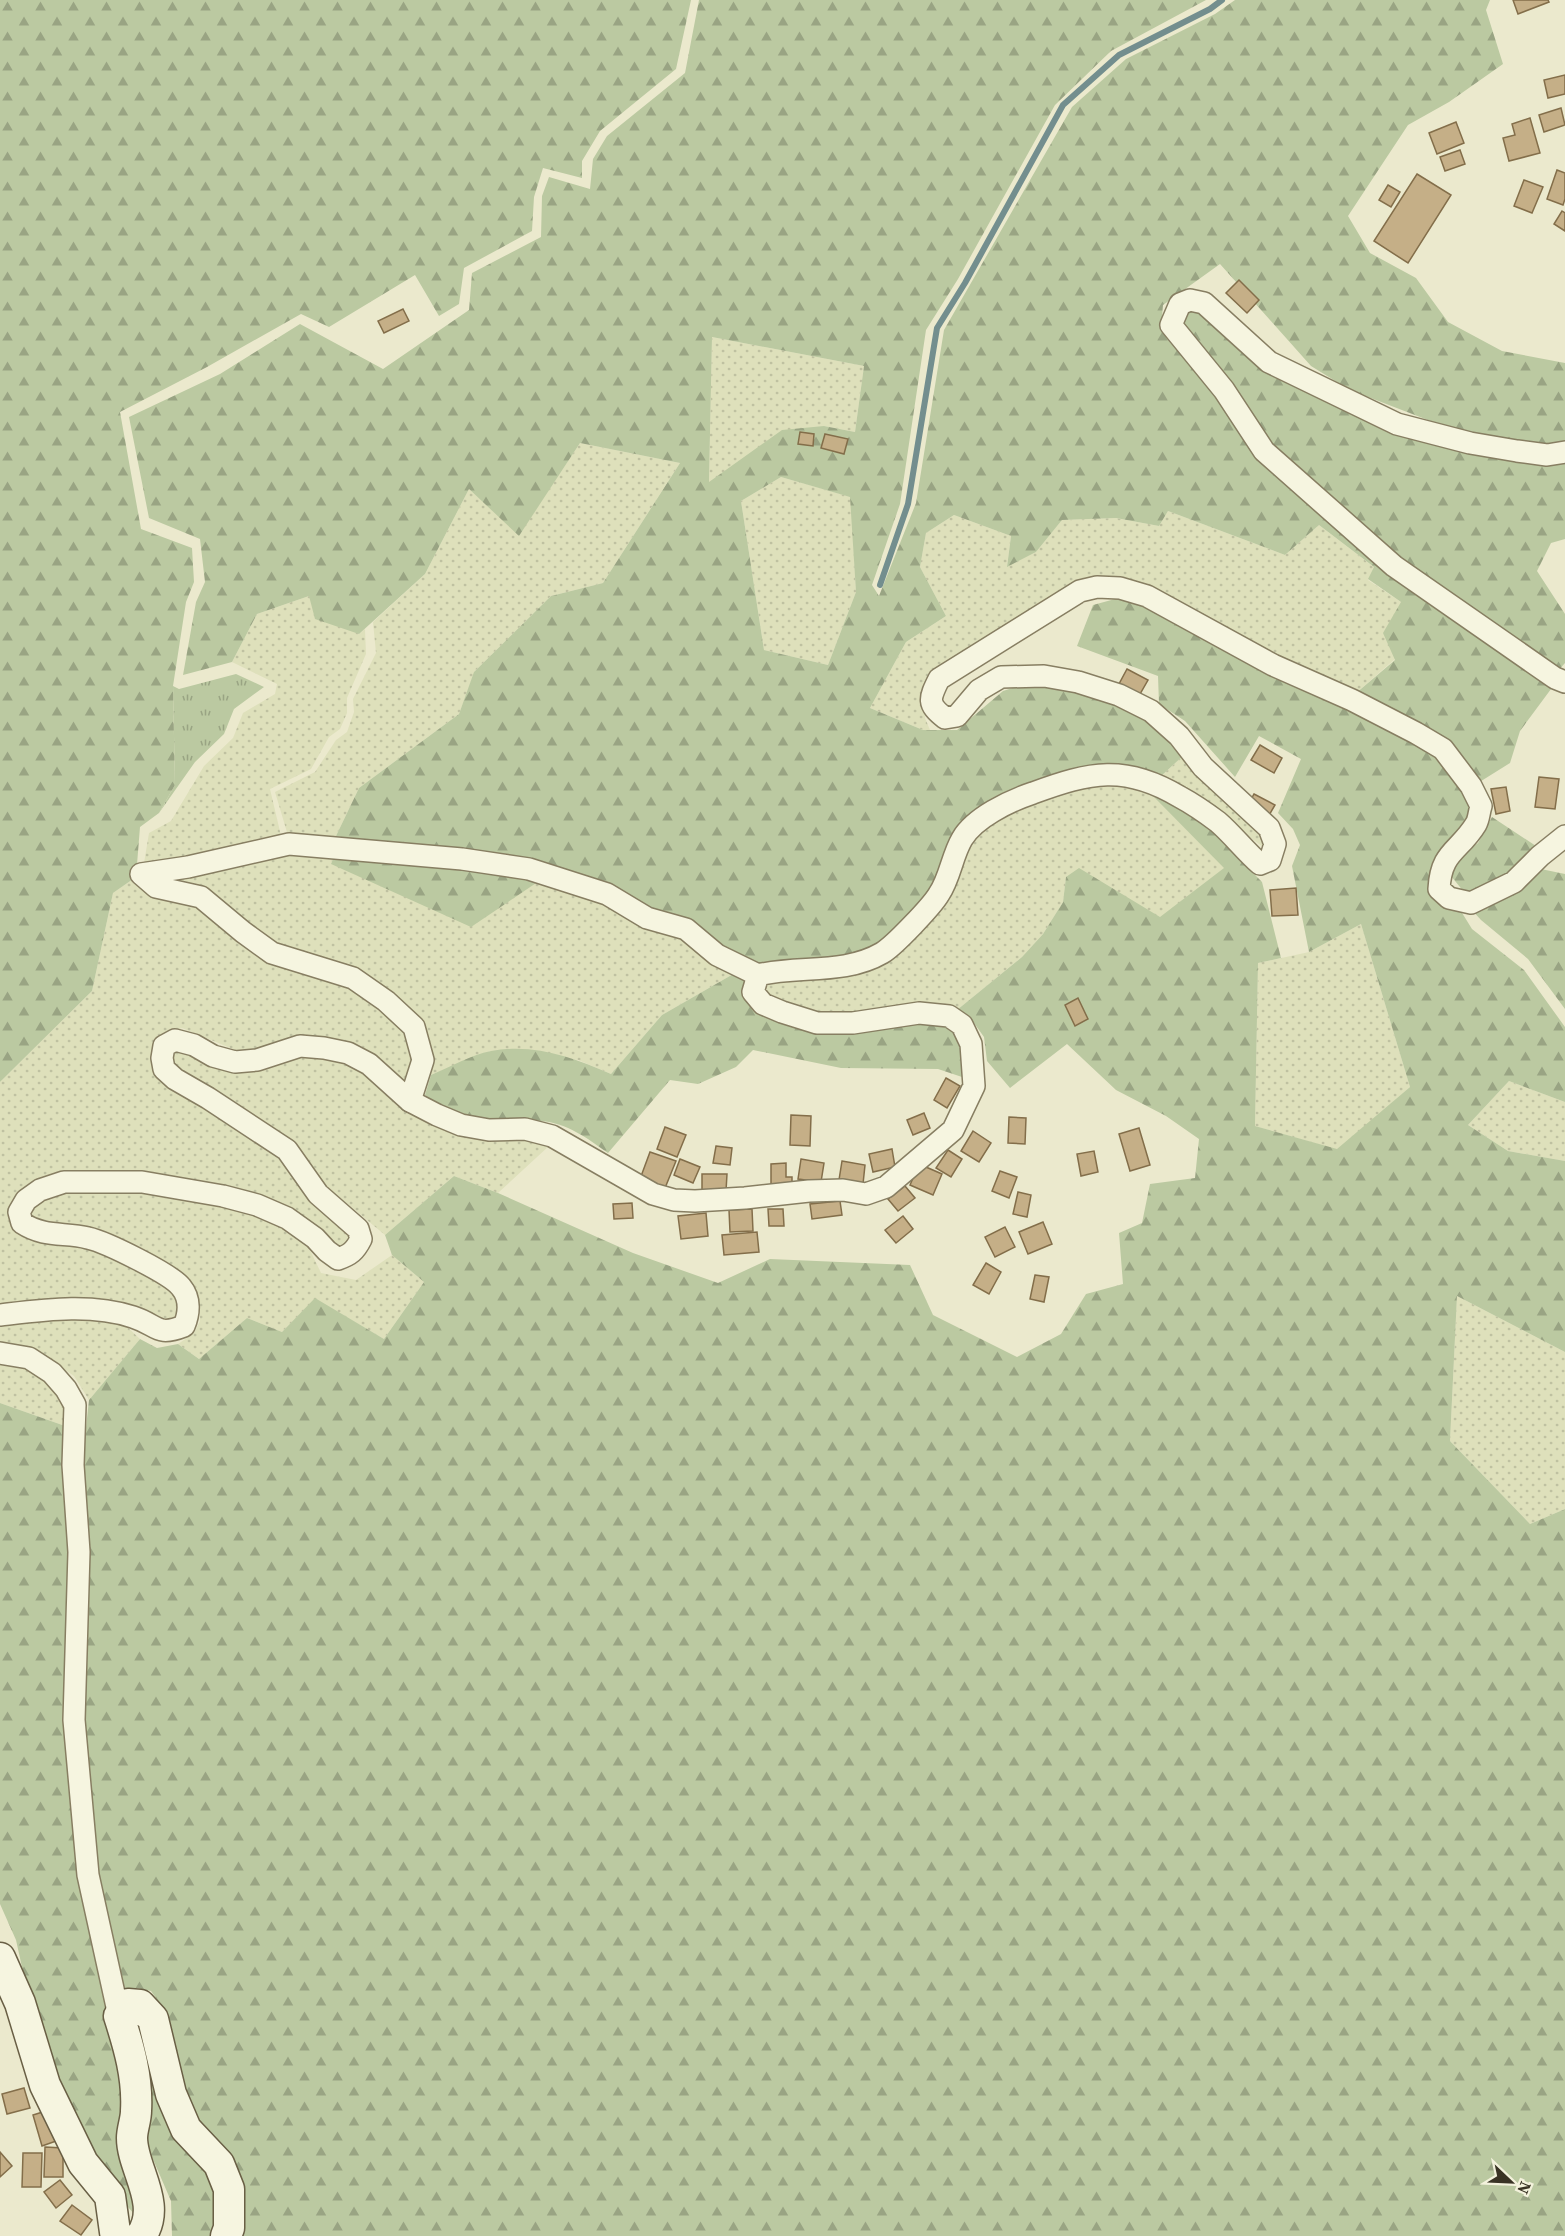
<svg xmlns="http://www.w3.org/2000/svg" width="1565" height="2236" font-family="'Source Serif 4',serif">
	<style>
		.farmland { fill: url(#farmland-dots) }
		.grass { fill: url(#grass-tufts) }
		.forest { fill: url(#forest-firs); fill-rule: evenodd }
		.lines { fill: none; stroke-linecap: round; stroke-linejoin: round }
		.stream { stroke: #738e8e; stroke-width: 6 }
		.building { fill: #c5af87; stroke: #836e4a; stroke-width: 1.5 }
		.minor-casing { stroke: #877e62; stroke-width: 24 }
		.secondary-casing { stroke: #695f45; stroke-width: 33 }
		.minor { stroke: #f6f5e0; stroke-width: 21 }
		.secondary { stroke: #f6f5e0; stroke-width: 30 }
	</style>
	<defs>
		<pattern id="farmland-dots" width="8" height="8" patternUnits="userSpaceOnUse" patternTransform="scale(1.5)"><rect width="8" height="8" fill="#dee0bb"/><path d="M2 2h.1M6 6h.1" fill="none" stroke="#bfc1a1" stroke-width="1.8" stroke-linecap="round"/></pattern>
		<pattern id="grass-tufts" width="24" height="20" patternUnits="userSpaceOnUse" patternTransform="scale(1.5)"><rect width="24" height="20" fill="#bbc9a1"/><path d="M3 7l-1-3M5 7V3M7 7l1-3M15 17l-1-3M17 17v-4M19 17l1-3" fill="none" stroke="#99a483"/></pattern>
		<pattern id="forest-firs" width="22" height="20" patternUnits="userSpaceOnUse" patternTransform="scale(1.5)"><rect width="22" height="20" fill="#bbc9a1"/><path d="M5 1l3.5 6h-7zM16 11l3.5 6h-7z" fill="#99a483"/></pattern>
	</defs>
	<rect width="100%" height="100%" fill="#ebe9cd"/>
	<g class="farmland">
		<polygon points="712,337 864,366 855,432 824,426 709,483"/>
		<polygon points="580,443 680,463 603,583 551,596 475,671 459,714 359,788 336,836 289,839 275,792 315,772 336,740 347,732 354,712 353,699 376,653 373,622 425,574 469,489 519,535"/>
		<polygon points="781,477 851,497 856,592 828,665 764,650 741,501"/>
		<polygon points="1168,511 1285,555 1319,525 1375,568 1368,580 1401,602 1395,659 1355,694 1081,580 1056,592 935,673 924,696 925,718 930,730 923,730 870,708 906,642 946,616 920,567 926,533 954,515 1011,536 1007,566 1036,552 1062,520 1116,518 1159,526"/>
		<polygon points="309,596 359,634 365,629 366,654 347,698 347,713 340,729 329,737 311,769 270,789 282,840 143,869 149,833 171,821 204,766 233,738 243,713 275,694 277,684 232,662 257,614"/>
		<polygon points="1185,754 1207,783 1264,839 1263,847 1183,787 1159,778"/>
		<polygon points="1076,787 1117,787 1149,792 1225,868 1160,918 1066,877 1063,902 1043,934 1022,957 957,1010 933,1003 910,1004 862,1012 815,1014 770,1000 766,987 778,979 903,948 928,925 947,898 969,841 982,827 1027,799"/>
		<polygon points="290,849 335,854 331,864 545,877 686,933 735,973 662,1015 611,1074 578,1060 490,1051 431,1075 419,1021 274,948 149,878"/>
		<polygon points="136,877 200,903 271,957 352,982 412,1031 419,1058 410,1088 360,1045 338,1039 320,1039 245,1054 182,1028 166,1034 155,1063 263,1139 351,1234 349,1245 339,1247 231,1190 175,1176 128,1172 18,1200 45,1242 85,1248 117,1257 173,1285 182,1303 177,1319 164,1322 0,1306 0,1082 92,991 113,893"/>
		<polygon points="1361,924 1410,1087 1338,1150 1255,1126 1258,963 1309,952"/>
		<polygon points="183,1051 231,1072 255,1071 297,1055 315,1053 347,1062 364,1072 405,1108 525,1137 549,1146 498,1193 454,1176 385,1235 314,1176 171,1065 172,1053"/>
		<polygon points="1509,1081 1565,1102 1565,1161 1508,1151 1468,1125"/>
		<polygon points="71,1189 173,1195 272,1218 296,1233 311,1252 321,1273 356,1280 392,1255 424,1282 384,1339 315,1299 282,1332 247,1318 199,1359 178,1344 194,1333 200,1321 200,1308 192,1293 26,1215 36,1202"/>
		<polygon points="1457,1296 1565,1352 1565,1509 1530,1524 1450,1441"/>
		<polygon points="103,1317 124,1324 140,1339 89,1400 74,1376 56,1364 0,1343 0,1322"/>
		<polygon points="0,1361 21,1367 50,1381 64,1397 65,1426 0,1403"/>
	</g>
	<polygon class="grass" points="236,674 264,687 234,709 224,734 195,762 159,813 175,785 173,686 179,689"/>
	<g class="forest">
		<polygon points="0,0 691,0 676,69 600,131 582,161 582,178 543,168 534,197 532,231 464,268 459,304 439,316 415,275 329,327 301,314 207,367 120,412 141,529 192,548 194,582 186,602 173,686 175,785 159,813 140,827 136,877 113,893 92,991 0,1082"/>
		<path d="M699 0H1206L1111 51 1055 105 958 279 926 330 900 504 872 585 879 596 916 503 944 330 1072 107 1126 59 1215 14 1235 0H1490L1486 10 1503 64 1449 102 1408 125 1348 216 1370 253 1416 278 1448 322 1502 351 1565 363V445L1524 447 1487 440 1433 422 1350 390 1311 366 1220 264 1163 305 1161 328 1218 396 1257 460 1393 573 1554 685 1520 731 1510 763 1478 783 1355 694 1395 660 1383 633 1401 602 1368 579 1374 567 1319 525 1285 555 1168 511 1159 526 1116 518 1062 520 1036 552 1007 567 1011 536 954 515 926 533 920 567 946 616 906 642 870 708 923 730H957L1003 691 1032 682 1088 693 1138 709 1185 754 1159 778 1000 797 942 870 925 900 896 932 866 951 835 959 742 964 606 889 336 836 359 788 459 714 474 672 551 596 603 583 680 463 580 443 519 536 469 489 425 574 359 634 315 619 309 596 257 614 232 662 183 675 196 602 205 582 200 539 149 518 129 417 220 374 300 324 383 369 469 310 472 273 541 237 542 196 549 177 590 189 593 159 607 136 685 73ZM712 337 864 366 855 432 824 426 782 430 709 482ZM781 477 850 497 856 592 828 665 764 650 741 501Z"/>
		<polygon points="1194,307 1265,369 1526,462 1559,464 1565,462 1565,539 1551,543 1537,571 1565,614 1565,663 1556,673 1395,559 1271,447 1234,385 1180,322 1183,311"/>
		<polygon points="1126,596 1438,755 1467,791 1475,812 1433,879 1459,908 1472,929 1524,970 1565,1027 1565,1102 1509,1081 1468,1125 1508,1151 1565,1161 1565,1352 1457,1296 1450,1441 1530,1524 1565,1509 1565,2236 237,2236 202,2128 186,2096 163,2008 151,1991 137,1988 128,1991 120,1983 96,1872 84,1720 82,1464 89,1400 140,1339 157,1348 178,1344 199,1359 247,1318 282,1332 315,1298 384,1339 424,1282 392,1255 385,1235 454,1176 498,1193 633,1253 718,1283 770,1259 910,1265 933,1315 1017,1357 1061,1334 1086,1294 1123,1284 1119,1233 1142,1223 1150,1184 1195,1178 1199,1139 1166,1116 1116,1090 1067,1044 1010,1088 987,1061 984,1037 974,1023 957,1010 1022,957 1043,934 1063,902 1066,877 1079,868 1160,917 1224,868 1149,792 1179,803 1206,825 1262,882 1281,958 1258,963 1255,1126 1337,1149 1410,1087 1361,924 1309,952 1292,866 1300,845 1293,829 1278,813 1301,759 1259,736 1235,777 1185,721 1159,704 1158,676 1077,646 1093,605"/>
		<path d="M1492 817 1539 848C1514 874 1502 889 1464 892L1451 876 1458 857 1478 843Z"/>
		<polygon points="335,854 545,877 471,927 331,864"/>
		<polygon points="1536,868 1565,874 1565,1009 1528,959 1481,920 1470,908"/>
		<path d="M735 973 750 978 759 1009 950 1025 960 1032 965 1078 938 1069 841 1068 753 1050 736 1067 698 1084 670 1080 608 1153C587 1138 567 1123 541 1121 530 1121 519 1124 508 1124 477 1124 448 1114 425 1095L431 1075C450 1067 471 1055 491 1051 534 1043 572 1057 611 1074L662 1015Z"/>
		<polygon points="0,1403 65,1426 74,1555 69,1721 115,2021 141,2222 89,2162 33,2017 16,1940 0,1904"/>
		<polygon points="139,2028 150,2036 197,2158 213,2186 217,2217 214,2236 172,2236 171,2201 149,2150 131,2034"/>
	</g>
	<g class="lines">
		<polyline class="stream" points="880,585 908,504 937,328 965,283 1063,105 1119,55 1210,9 1222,0"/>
	</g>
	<g class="building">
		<polygon points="1513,0 1548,0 1549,2 1518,14"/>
		<polygon points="1565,75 1565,94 1548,98 1544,80"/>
		<polygon points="1561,108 1565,125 1544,132 1539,115"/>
		<polygon points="1530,118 1540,153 1509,161 1503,138 1515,135 1512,124"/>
		<polygon points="1456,122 1464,143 1437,154 1429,133"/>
		<polygon points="1460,150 1465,164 1445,171 1440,157"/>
		<polygon points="1557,170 1565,173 1565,199 1563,205 1547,199"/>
		<polygon points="1417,174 1451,195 1408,263 1374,241"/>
		<polygon points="1524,180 1543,187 1532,213 1514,206"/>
		<polygon points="1388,185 1400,192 1391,207 1379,200"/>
		<polygon points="1562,211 1565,213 1565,231 1554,224"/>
		<polygon points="1239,280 1259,300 1247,313 1226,293"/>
		<polygon points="403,309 409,321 384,333 378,321"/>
		<polygon points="800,432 814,434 813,446 798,444"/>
		<polygon points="825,434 848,439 844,454 821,448"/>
		<polygon points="1127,669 1148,680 1140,694 1119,684"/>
		<polygon points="1260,745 1282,758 1274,773 1251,760"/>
		<polygon points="1539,777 1559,779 1555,809 1535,807"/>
		<polygon points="1506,787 1510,811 1496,814 1491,789"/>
		<polygon points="1254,794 1275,805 1268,817 1248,805"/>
		<polygon points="1296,888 1298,915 1272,916 1270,890"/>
		<polygon points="1078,998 1088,1019 1075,1026 1065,1005"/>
		<polygon points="946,1078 960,1086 947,1108 934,1100"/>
		<polygon points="924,1113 930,1128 913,1135 907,1120"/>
		<polygon points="791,1115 811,1116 810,1146 790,1145"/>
		<polygon points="1009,1117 1026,1118 1025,1144 1008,1143"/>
		<polygon points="665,1127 686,1135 677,1157 657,1149"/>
		<polygon points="1139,1128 1150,1165 1130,1171 1119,1134"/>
		<polygon points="973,1131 991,1143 979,1162 961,1151"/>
		<polygon points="716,1146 732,1148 730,1165 713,1163"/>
		<polygon points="892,1149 895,1167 873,1172 869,1154"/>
		<polygon points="948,1150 962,1159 951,1177 936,1168"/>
		<polygon points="1094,1151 1098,1172 1081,1176 1077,1154"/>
		<polygon points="650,1152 676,1161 665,1188 640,1179"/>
		<polygon points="680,1159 700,1167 693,1183 674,1175"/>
		<polygon points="801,1159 824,1163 821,1182 798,1179"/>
		<polygon points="842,1161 865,1165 863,1184 839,1180"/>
		<polygon points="786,1163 786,1177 792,1177 792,1185 771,1186 771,1164"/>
		<polygon points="919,1164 942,1174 933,1195 910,1185"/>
		<polygon points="1000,1171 1017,1177 1009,1198 992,1191"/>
		<polygon points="702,1174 727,1174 726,1191 702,1191"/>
		<polygon points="905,1186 915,1198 898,1211 888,1199"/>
		<polygon points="1018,1192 1031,1195 1027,1217 1013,1214"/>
		<polygon points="840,1201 842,1215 812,1219 810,1204"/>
		<polygon points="632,1203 633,1218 614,1219 613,1204"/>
		<polygon points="752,1209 753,1231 730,1232 729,1210"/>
		<polygon points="768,1209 783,1209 784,1226 769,1226"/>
		<polygon points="706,1213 708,1236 681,1239 678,1216"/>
		<polygon points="903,1216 913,1229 896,1243 885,1230"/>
		<polygon points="1043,1222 1052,1244 1028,1254 1019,1232"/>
		<polygon points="1005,1227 1015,1247 995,1257 985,1237"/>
		<polygon points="757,1232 759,1252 724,1255 722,1235"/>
		<polygon points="986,1263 1001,1272 989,1294 973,1285"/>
		<polygon points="1035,1275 1049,1277 1044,1302 1030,1299"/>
		<polygon points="24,2088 30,2108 7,2114 2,2094"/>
		<polygon points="49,2110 59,2140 42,2146 33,2115"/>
		<polygon points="45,2147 63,2148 63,2177 44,2177"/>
		<polygon points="0,2152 12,2166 0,2177"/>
		<polygon points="23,2153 42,2153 41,2187 22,2187"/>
		<polygon points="60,2180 72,2195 56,2208 44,2192"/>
		<polygon points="72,2205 92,2220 81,2235 60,2221"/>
	</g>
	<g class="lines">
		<defs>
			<g id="minor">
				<polyline points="1565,452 1547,455 1517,451 1470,443 1397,424 1269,362 1204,303 1190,300 1180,304 1171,325 1224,390 1264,451 1394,566 1555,678 1565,682"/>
				<polyline points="410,1101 423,1060 414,1027 386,1001 353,978 272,953 243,932 201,897 156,887 141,874 188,867 289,844 462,859 529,869 607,894 647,918 686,929 717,955 758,975"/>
				<path d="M0 1315C43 1310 91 1303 133 1317 158 1325 156 1337 184 1326 189 1314 191 1299 181 1287 171 1274 106 1242 88 1238 64 1232 45 1238 22 1223L19 1212 26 1200 40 1190 64 1182H142L223 1196 257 1205 287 1218 315 1238 327 1251 338 1259C350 1255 355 1251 361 1239L358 1229 318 1194 287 1150 208 1098 175 1079 164 1069 162 1058 164 1046 175 1040 194 1045 213 1056 235 1062 257 1060 300 1046 324 1048 348 1053 369 1064 410 1101 437 1115 461 1125 489 1130 525 1129 552 1136 653 1194 674 1200 695 1201 745 1198 809 1191 843 1190 866 1194 886 1187 953 1130 974 1086 971 1044 962 1025 949 1016 919 1013 853 1023H817L782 1012 763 1004 753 992 758 975C799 965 844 975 882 953 894 946 932 906 939 894 950 878 952 856 962 839 974 818 1009 801 1033 793 1090 772 1125 764 1180 797 1193 804 1206 813 1218 822 1233 835 1245 851 1260 864L1270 860 1275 844 1269 828 1203 767 1179 736 1151 711 1119 695 1078 682 1044 676 1001 677 979 690 957 716 945 718C927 704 929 699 939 679L1080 591 1097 587 1120 588 1147 596 1273 665 1352 700 1416 733 1443 749 1471 786 1481 806C1479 812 1479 819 1476 824 1459 852 1441 851 1439 889L1449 898 1471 903 1514 882 1540 856 1565 836"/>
				<polyline points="0,1353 29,1358 52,1373 66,1389 75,1405 73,1465 79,1552 74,1720 88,1875 119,2016"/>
			</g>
			<g id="secondary">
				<polyline points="0,1958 20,2003 45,2085 83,2163 110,2196 115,2232 119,2236"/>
				<path d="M141 2236C163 2204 132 2169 132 2138 132 2129 136 2120 136 2111 138 2078 129 2047 119 2016L128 2004 140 2005 153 2019 171 2094 186 2129 219 2164 229 2189V2228L226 2236"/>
			</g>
		</defs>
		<use href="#minor" class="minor-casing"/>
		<use href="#secondary" class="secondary-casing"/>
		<use href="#minor" class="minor"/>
		<use href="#secondary" class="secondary"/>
	</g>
	<g transform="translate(1511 2182) rotate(113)" stroke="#f3f2dc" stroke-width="4.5" paint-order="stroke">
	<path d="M0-4.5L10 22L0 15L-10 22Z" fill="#393324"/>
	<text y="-9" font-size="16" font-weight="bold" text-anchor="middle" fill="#393324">N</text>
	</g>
</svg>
